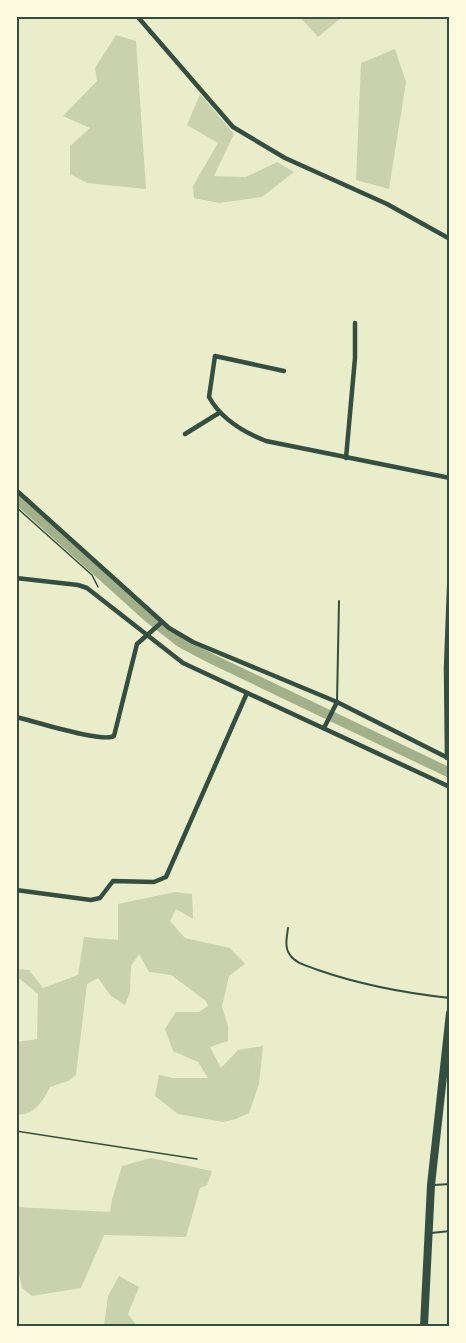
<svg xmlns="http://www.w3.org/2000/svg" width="466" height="1343" font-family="'Roboto Condensed',sans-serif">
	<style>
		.green { fill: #cad2ad }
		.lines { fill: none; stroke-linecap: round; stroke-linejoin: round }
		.canal { stroke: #a3b18a; stroke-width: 10 }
		.path { stroke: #344e41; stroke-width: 1.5 }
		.service { stroke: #344e41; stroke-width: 2 }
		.minor { stroke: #344e41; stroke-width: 4.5 }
		.trunk { stroke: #344e41; stroke-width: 8 }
		.neatline { fill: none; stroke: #344e41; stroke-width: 2 }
	</style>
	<rect width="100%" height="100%" fill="#e9edc9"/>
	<g class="green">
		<polygon points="299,16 341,16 342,17 318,37"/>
		<polygon points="116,35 136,41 146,189 87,183 70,174 70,146 90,128 63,116 97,81 95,68"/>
		<polygon points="395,49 406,82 389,189 356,180 361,63"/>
		<polygon points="200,94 234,134 214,176 246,177 277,162 294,172 262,197 219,203 194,198 193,186 218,143 187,125"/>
		<path d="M175 892 192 894 193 919 176 909 170 921 185 938 230 948 245 964 229 976 222 1007 228 1026V1041L210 1047 221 1068 238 1050 263 1046 259 1084 249 1113 236 1119 223 1122 178 1114 155 1096 159 1075 173 1078H208L198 1062 173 1051 165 1029 176 1012H199L208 1006 206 1001 171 975 149 972 139 954 131 966 130 992 125 1005 111 996 98 978 87 984 76 1075 68 1081 50 1087C44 1100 33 1117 17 1114V1042L37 1039 38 994 20 979 17 978V969L29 970 43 988 78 975 84 937 118 940V904Z"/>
		<polygon points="151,1158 212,1171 207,1185 200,1188 186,1237 104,1235 81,1288 32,1296 22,1288 17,1265 17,1207 110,1212 112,1200 122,1166"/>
		<polygon points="119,1276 139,1287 128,1314 137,1326 104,1326 108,1296"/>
	</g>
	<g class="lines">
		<polyline class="canal" points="16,498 148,617 180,642 212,659 450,773"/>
		<g class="path">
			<polyline points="16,507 92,575 98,587"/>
			<polyline points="16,1131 197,1159"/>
		</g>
		<g class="service">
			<polyline points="337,702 339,601"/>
			<path d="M288 928C287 937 284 947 290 955 296 964 309 966 318 970 361 985 404 993 450 998"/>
			<polyline points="434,1185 450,1184"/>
			<polyline points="431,1233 450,1231"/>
		</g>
		<g class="minor">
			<polyline points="137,16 233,127 285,158 387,204 450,239"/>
			<path d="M284 371 215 356 209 397C221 419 243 432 266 441L450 478"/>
			<polyline points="185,434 219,413"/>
			<polyline points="346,458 355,358 355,323"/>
			<polyline points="16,490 169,628 193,642 337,702 450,759"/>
			<polyline points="16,578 78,585 87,588 183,663 450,787"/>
			<path d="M16 717C34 721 102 743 114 736L137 644 162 622"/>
			<polyline points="324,728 337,702"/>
			<polyline points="447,758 446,668 450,563"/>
			<polyline points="16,890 91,900 100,898 113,881 154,882 166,877 247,693"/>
		</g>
		<polyline class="trunk" points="424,1326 431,1185 450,1013"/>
	</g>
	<rect width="466" height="1343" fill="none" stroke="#fefae0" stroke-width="36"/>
	<rect x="18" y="18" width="430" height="1307" class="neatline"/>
</svg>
